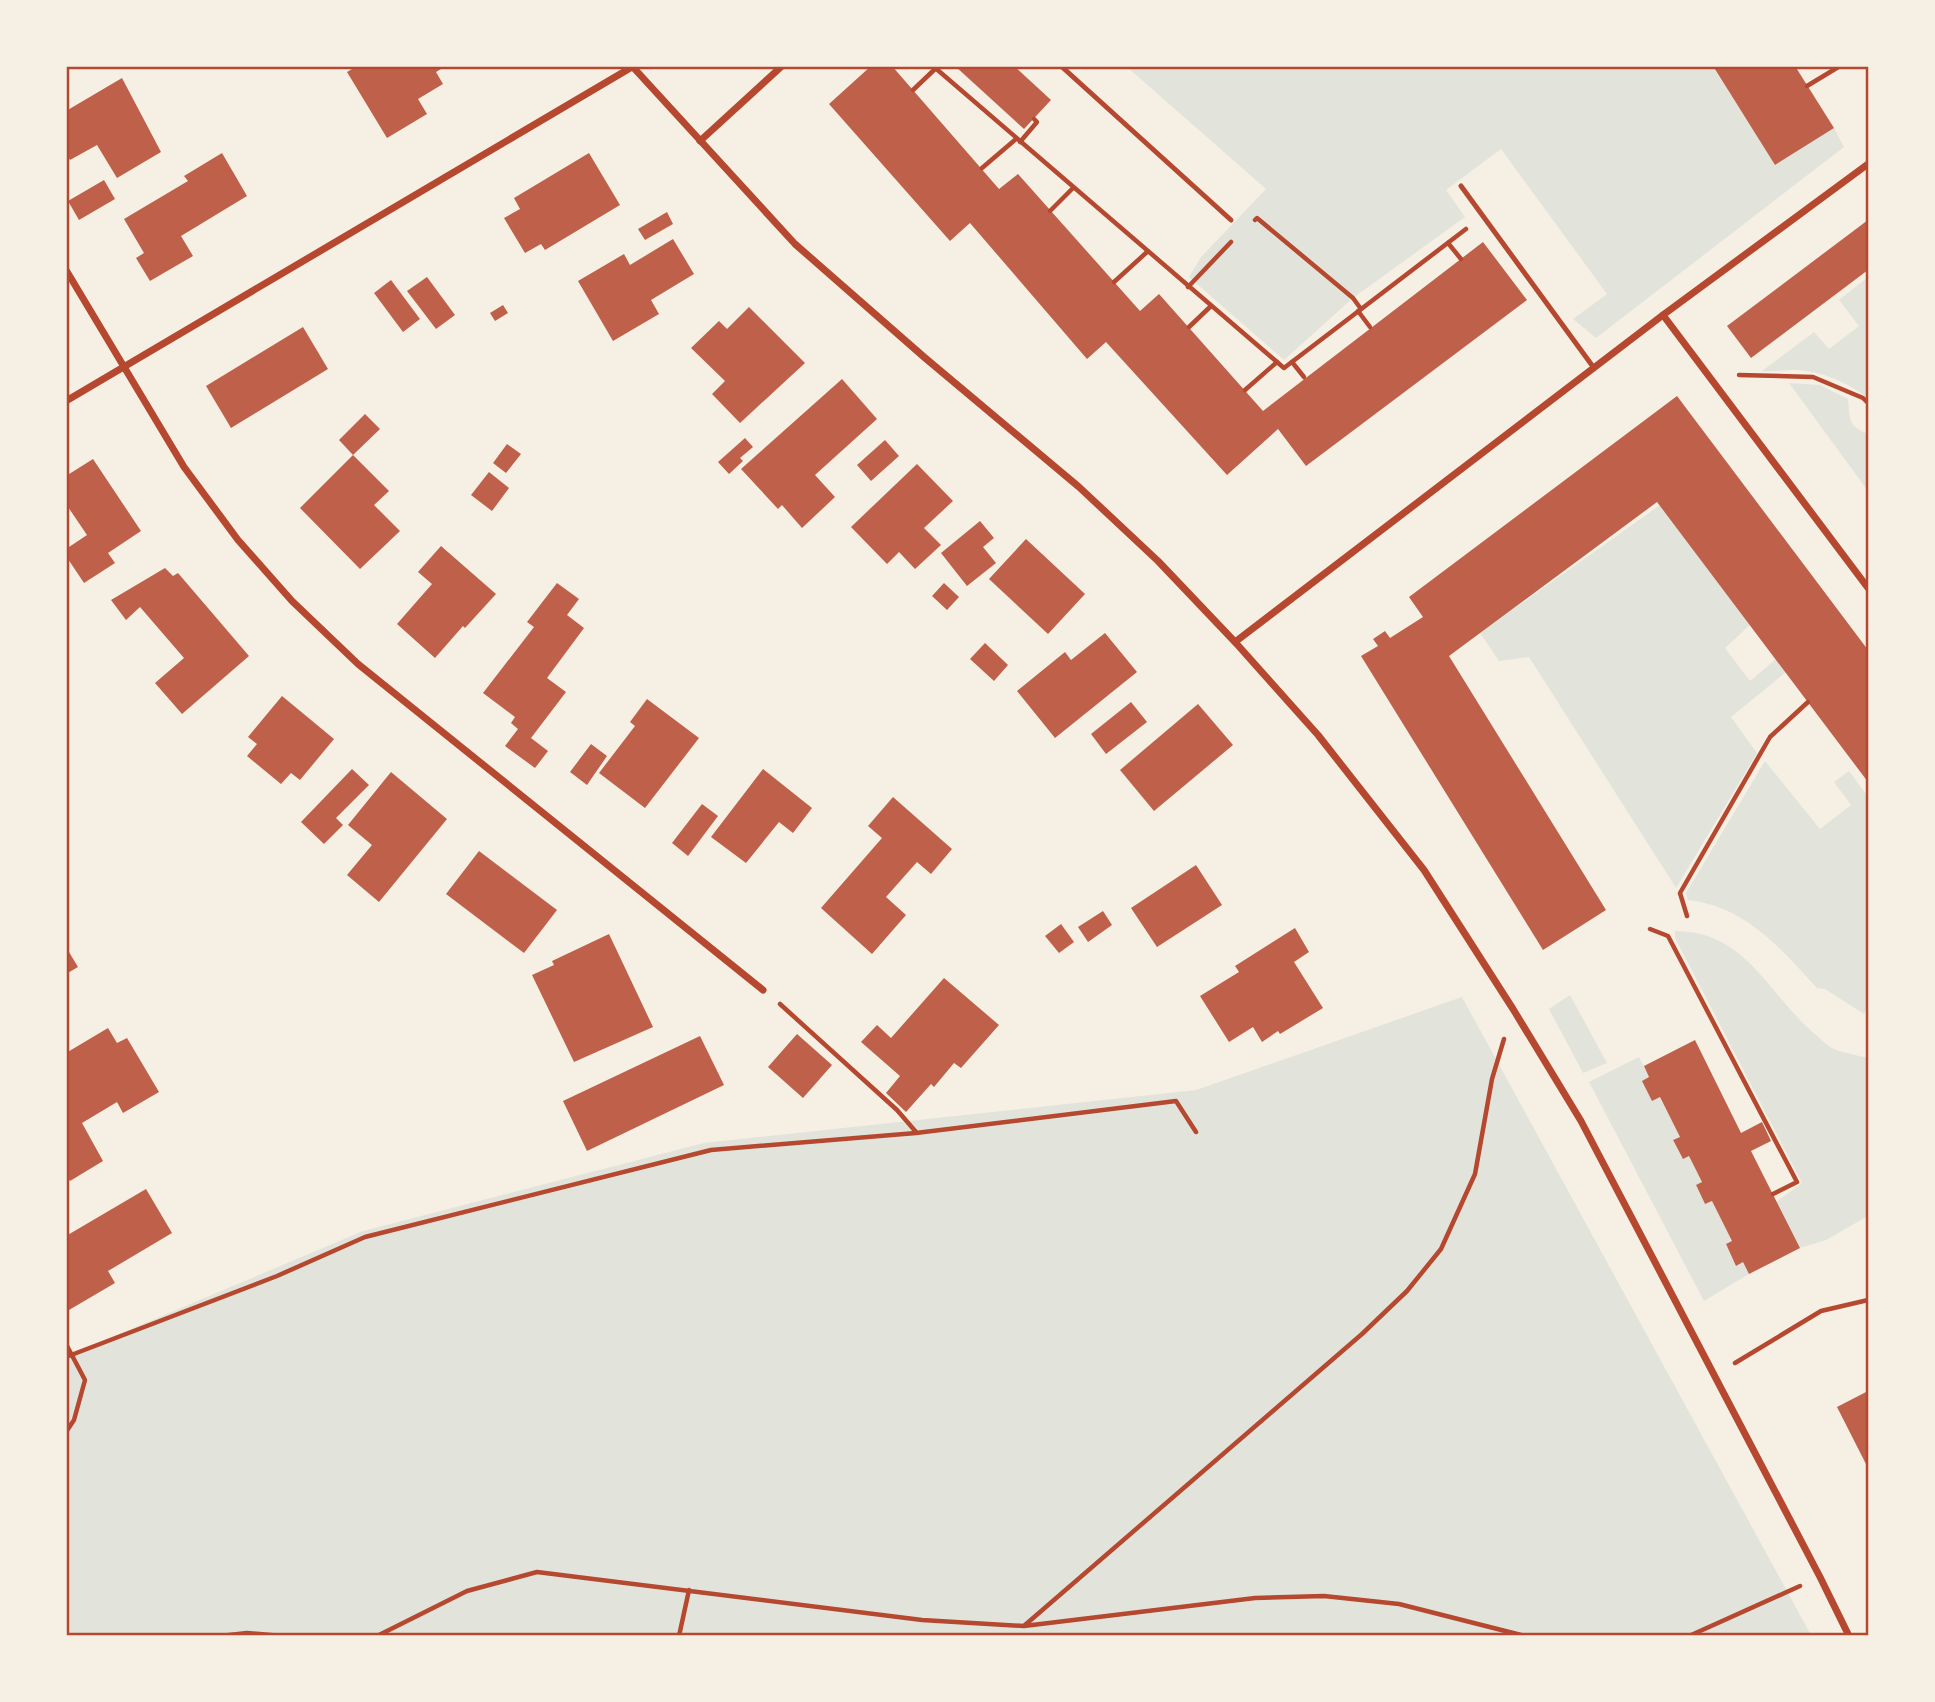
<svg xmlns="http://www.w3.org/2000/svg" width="1935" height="1702" font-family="Mulish,sans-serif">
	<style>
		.green { fill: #e2e4dc }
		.building { fill: #bf614a }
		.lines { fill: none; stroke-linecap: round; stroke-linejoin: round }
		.path { stroke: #b5482f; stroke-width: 4.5 }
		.service { stroke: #b5482f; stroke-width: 5 }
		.minor { stroke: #b5482f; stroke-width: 7 }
		.neatline { fill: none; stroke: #b5482f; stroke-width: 2.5 }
	</style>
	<rect width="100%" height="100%" fill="#f6efe4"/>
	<g class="green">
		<polygon points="1127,67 1713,67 1775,165 1834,128 1844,147 1596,338 1573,319 1607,294 1501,149 1446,190 1465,217 1353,298 1284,360 1189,277 1201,257 1266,189"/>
		<path d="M1868 277V398C1848 383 1822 371 1796 370 1784 370 1773 372 1762 371L1814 332 1829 349 1859 326 1839 300Z"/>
		<path d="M1789 383 1820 385 1848 399C1850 420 1848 426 1868 434V491Z"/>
		<polygon points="1660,505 1750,625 1725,648 1750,681 1776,659 1786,672 1731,717 1757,753 1676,888 1529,657 1499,661 1480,633"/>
		<path d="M1765 761 1820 829 1851 805 1834 782 1849 771 1868 797V1007L1864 1014 1825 989 1817 988C1780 948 1745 906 1688 900L1686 893Z"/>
		<path d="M1675 931C1747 931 1767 994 1815 1034 1820 1038 1826 1045 1832 1048 1842 1053 1857 1055 1868 1058V1216L1826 1240 1800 1248 1776 1202 1802 1183 1675 938Z"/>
		<polygon points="1570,995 1607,1063 1583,1073 1549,1009"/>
		<polygon points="1462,997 1811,1635 67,1636 67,1356 363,1231 704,1143 1196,1090"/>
		<polygon points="1639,1057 1680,1137 1673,1141 1683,1159 1689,1156 1702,1182 1696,1186 1705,1204 1712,1201 1732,1241 1726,1245 1736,1265 1743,1262 1749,1274 1704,1301 1589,1082"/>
	</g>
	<g class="building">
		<polygon points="357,66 446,66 436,72 443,84 418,99 427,114 387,138 347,72"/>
		<polygon points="871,66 892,66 999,189 1018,174 1140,311 1159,294 1263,411 1483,242 1527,300 1306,466 1278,429 1227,475 1106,342 1087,359 970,223 950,241 829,104"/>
		<polygon points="955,66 1014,66 1051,100 1024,129"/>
		<polygon points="1713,66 1795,66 1834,128 1775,165"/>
		<polygon points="122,78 161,152 117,178 97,145 70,160 66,153 66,111"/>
		<polygon points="222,153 247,196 181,236 193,256 150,281 136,258 144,253 124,219 188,181 184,176"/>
		<polygon points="589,153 620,205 545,250 541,244 525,253 504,218 520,209 514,198"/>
		<polygon points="104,180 115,199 79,220 68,201"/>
		<polygon points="667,212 673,224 645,240 638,229"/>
		<polygon points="1868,220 1868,270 1751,358 1727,326"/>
		<polygon points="673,239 694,274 651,300 659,314 613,341 578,281 624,254 630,265"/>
		<polygon points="427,277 455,315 436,329 407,291"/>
		<polygon points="391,280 420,319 403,332 374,293"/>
		<polygon points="503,305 508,313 495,321 490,313"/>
		<polygon points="749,307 805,363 740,423 712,394 725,381 691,348 719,321 727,329"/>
		<polygon points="303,327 328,369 231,428 206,386"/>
		<polygon points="842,379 877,419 815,475 835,497 802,528 782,505 778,509 741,469"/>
		<polygon points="1677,396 1868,650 1868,782 1657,502 1449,656 1606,910 1543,950 1361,656 1378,646 1373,639 1385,631 1390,638 1423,617 1409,597"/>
		<polygon points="365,414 380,429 353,455 339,440"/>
		<polygon points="745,438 753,447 740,458 743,461 729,474 718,462"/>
		<polygon points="885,440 899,456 871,481 857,465"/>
		<polygon points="507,444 521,454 506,473 493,463"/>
		<polygon points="353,455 389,491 374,505 400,531 360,569 300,508"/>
		<polygon points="93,459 141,531 108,553 115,563 84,583 66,556 66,549 87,535 66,504 66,476"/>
		<polygon points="917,464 953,501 924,528 941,545 915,569 899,552 887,564 851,527"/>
		<polygon points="489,472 509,488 492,511 471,495"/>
		<polygon points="980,521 994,538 983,547 996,563 967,586 941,553"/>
		<polygon points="1026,539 1085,594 1048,634 989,579"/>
		<polygon points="441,546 496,594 465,628 463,626 435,658 397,624 432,584 418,572"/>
		<polygon points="165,568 173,576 178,573 249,656 182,714 155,683 184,658 140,607 126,620 111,600"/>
		<polygon points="557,583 579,599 567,615 584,628 547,678 566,692 531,738 548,751 535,768 505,746 518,729 511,723 515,717 483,693 534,627 527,622"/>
		<polygon points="944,583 959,597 947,610 932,596"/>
		<polygon points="1105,633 1137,672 1055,738 1017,691 1065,652 1071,660"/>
		<polygon points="985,643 1008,665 994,681 970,659"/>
		<polygon points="282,696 334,739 300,780 291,773 281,784 247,756 257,744 248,737"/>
		<polygon points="647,699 699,738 645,808 599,773 635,726 630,722"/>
		<polygon points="1131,702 1147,722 1106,754 1091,734"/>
		<polygon points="1198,704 1233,745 1154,811 1120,770"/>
		<polygon points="591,744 607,756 587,785 570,772"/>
		<polygon points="352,769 369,785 336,818 343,825 324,844 301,822"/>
		<polygon points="763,769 812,808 793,833 779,822 746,863 711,837"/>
		<polygon points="391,772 447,819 379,902 347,875 372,845 348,825"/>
		<polygon points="893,797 952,849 931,874 917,862 886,897 906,915 872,954 821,908 882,838 868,826"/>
		<polygon points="702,804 718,816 688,856 672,843"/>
		<polygon points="479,851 557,910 524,953 446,894"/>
		<polygon points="1196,865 1222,905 1157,947 1131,908"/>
		<polygon points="1103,911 1112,925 1088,942 1078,927"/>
		<polygon points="1061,924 1074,942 1059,953 1045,936"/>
		<polygon points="1295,928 1309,952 1294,962 1323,1008 1280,1034 1278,1031 1262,1042 1253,1027 1229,1042 1200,996 1239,972 1235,966"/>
		<polygon points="609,934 653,1027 574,1062 532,975 554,965 552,961"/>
		<polygon points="66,947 78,967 66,974"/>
		<polygon points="944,978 999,1025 961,1068 954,1063 934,1087 931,1084 906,1112 886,1093 900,1076 861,1042 877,1025 891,1038"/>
		<polygon points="108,1028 117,1043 127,1038 159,1092 123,1113 117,1102 82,1123 103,1161 70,1181 66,1175 66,1074 69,1072 66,1068 66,1053"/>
		<polygon points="797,1034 832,1065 803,1098 768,1067"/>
		<polygon points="700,1036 724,1085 587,1151 563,1101"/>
		<polygon points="1695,1040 1741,1133 1762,1122 1771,1141 1751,1151 1800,1248 1749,1274 1743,1262 1736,1266 1726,1244 1732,1241 1712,1201 1705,1204 1696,1185 1702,1182 1689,1156 1683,1159 1673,1140 1680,1137 1660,1097 1652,1101 1642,1081 1649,1077 1644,1066"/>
		<polygon points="146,1189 172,1233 108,1271 115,1283 69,1310 66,1306 66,1236"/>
		<polygon points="1868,1391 1868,1468 1837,1407"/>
	</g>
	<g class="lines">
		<g class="path">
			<polyline points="933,66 1284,368 1466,229"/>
			<polyline points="1807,86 1840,66"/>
			<polyline points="913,90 935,69"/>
			<polyline points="1020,142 1037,122 1034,119"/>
			<polyline points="982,168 1016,139"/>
			<polyline points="1050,211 1073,188"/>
			<polyline points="1255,220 1257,218 1353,298 1361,309"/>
			<polyline points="1448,243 1461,259"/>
			<polyline points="1114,282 1147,252"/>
			<polyline points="1188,287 1231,242"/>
			<polyline points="1358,311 1370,327"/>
			<polyline points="1189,327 1211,306"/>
			<polyline points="1292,362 1304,377"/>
			<polyline points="1739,375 1813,377 1863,398 1868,403"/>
			<polyline points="1245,390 1277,362"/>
			<polyline points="1687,916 1680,893 1770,737 1808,702"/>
			<polyline points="1650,929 1668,936 1797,1182 1773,1194"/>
			<polyline points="780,1004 897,1110 916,1132"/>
			<polyline points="66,1344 85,1380 74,1420 66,1432"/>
			<polyline points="66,1357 277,1276 365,1237 711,1150 916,1133 1176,1101 1196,1132"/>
			<polyline points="1735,1363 1821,1311 1868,1300"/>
			<polyline points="1025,1625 1362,1334 1407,1291 1441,1249 1475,1174 1492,1079 1504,1039"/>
			<polyline points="220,1636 247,1633 282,1636"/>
			<polyline points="377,1636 467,1591 537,1572 922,1620 1024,1626 1255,1598 1324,1596 1399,1604 1525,1636"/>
			<polyline points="679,1636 689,1590"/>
			<polyline points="1689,1636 1800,1586"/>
		</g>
		<g class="service">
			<polyline points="1061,66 1231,220"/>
			<polyline points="1461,186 1594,368"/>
		</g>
		<g class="minor">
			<polyline points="632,66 795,244 924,357 1079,487 1158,561 1235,642 1318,735 1424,870 1513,1009 1581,1121 1820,1577 1849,1636"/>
			<polyline points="700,141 782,66"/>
			<polyline points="66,270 184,467 238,540 292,601 358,664 763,990"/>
			<polyline points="1663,315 1868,588"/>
			<polyline points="66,401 632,67"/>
			<polyline points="1235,642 1663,315 1868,164"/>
		</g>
	</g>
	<rect width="1935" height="1702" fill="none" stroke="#f6efe4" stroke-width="136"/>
	<rect x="68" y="68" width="1799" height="1566" class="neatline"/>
</svg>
